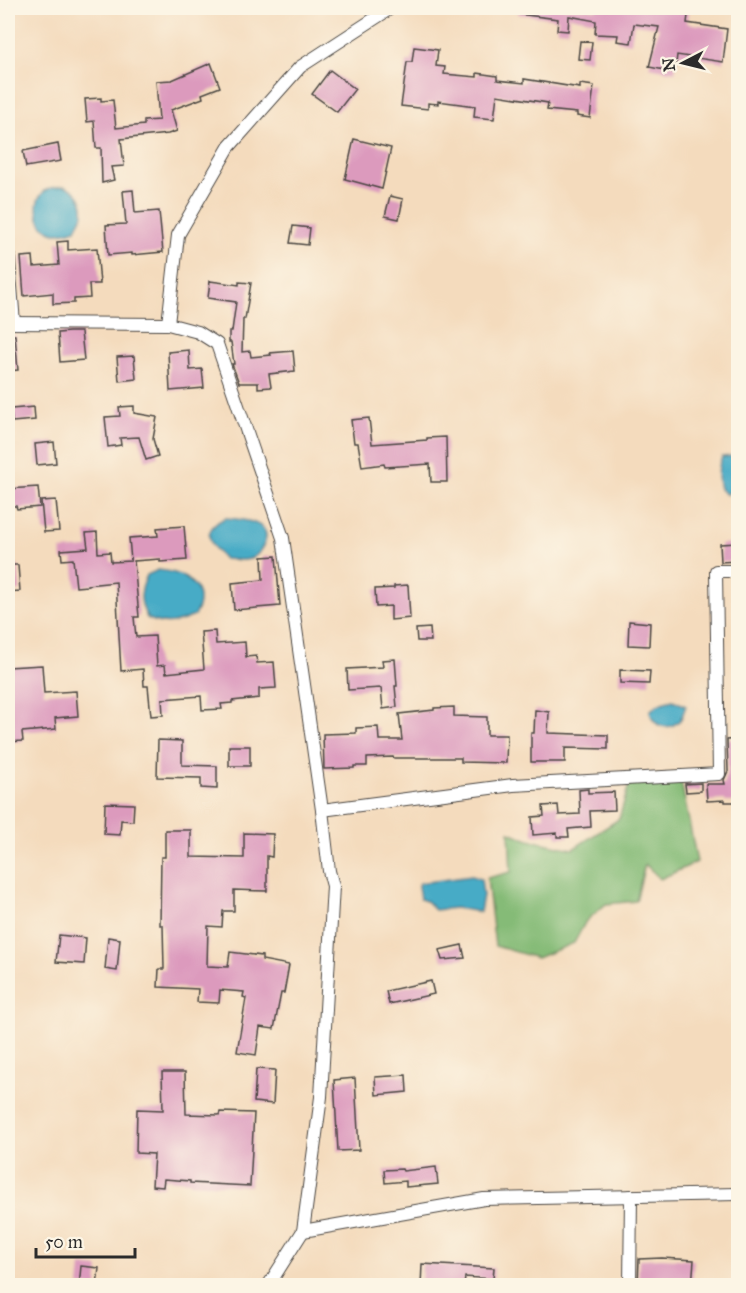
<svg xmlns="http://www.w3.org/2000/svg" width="746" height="1293" font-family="'IM FELL Great Primer',serif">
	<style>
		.forest { fill: #85bb77; stroke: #587351; stroke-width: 1.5 }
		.water { fill: #47abc6; stroke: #396b78; stroke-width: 1.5 }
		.building { fill: #dc9abd }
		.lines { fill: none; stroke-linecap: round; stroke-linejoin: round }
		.street-casing { stroke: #494541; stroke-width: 14 }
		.street { stroke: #fff; stroke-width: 12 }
	</style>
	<rect width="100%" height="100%" fill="#fcf5e5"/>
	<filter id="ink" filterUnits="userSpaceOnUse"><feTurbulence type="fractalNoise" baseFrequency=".0167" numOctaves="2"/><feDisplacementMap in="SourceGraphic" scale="12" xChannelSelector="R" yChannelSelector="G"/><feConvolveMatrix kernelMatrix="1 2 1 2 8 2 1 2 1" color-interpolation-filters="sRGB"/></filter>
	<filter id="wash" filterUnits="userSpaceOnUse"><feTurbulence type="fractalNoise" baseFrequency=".008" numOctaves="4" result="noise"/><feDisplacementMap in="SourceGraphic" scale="24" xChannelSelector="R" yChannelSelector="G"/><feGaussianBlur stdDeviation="1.35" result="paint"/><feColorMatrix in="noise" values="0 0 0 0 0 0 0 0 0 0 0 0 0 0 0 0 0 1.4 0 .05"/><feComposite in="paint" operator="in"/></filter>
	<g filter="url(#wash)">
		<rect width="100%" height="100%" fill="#f4dbbd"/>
		<polygon class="forest" points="630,781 681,781 697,862 660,879 645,864 636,901 606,904 586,921 574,943 537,958 495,946 487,878 511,872 509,832 529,840 573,849 619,819"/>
		<g class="water">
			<path d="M64 186C76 189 85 201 83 214 82 219 78 224 76 229 68 231 59 235 52 232 38 228 33 206 41 195 47 187 55 187 64 186Z"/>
			<path d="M735 456H738V486L732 489 727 495 720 489C717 478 717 468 722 457Z"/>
			<path d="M225 518C239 519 275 521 264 544 262 549 258 555 252 558 244 562 233 559 224 559 208 543 201 530 225 518Z"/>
			<path d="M158 570C176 571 201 581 199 602 199 607 196 612 194 616 175 624 166 627 147 618 139 601 139 593 147 575Z"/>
			<path d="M673 700 686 706C684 710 683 716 680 720 668 732 653 727 650 711 656 704 664 702 673 700Z"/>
			<polygon points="472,876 481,879 483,895 480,912 455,908 435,910 426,901 420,899 418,886 420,883"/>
		</g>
		<g id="blocks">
			<g class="building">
				<polygon points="519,8 583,8 596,10 596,8 689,8 687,23 727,29 723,62 677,55 675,72 649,67 659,27 634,24 631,43 617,41 618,35 595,34 596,21 569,16 568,31 557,30 558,19 518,14"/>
				<polygon points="580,41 592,42 590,60 578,59"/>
				<polygon points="414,47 438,50 436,66 445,67 444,74 477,77 477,73 497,76 497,80 524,83 524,79 580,88 580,84 594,86 590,118 577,116 577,113 547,110 548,103 497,95 494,119 474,117 475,106 438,101 438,104 428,103 428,109 401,106 407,62 412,62"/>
				<polygon points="211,63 220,87 202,94 203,98 171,110 177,131 168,134 121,139 124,166 111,167 114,180 102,183 101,148 96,148 94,121 87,122 85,99 101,98 101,101 113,100 116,128 144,125 144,121 159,120 156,81 172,80"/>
				<polygon points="330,70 355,89 337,112 312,94"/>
				<polygon points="354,139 391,148 382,189 345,179"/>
				<polygon points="58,144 61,161 26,167 23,151"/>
				<polygon points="133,190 135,213 159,211 163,252 132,255 132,253 108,255 106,225 126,224 123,191"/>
				<polygon points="390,196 403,199 399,219 385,216"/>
				<polygon points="293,226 310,228 308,245 290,243"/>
				<polygon points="68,241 68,250 97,248 100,284 89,284 90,298 74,299 74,303 53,304 53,293 24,296 21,257 33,256 34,267 59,265 57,242"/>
				<polygon points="210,281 239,285 239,282 251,283 245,319 243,319 242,352 250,351 251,357 271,355 270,353 293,351 295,371 269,374 271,387 258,388 258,383 239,383 232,364 234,364 231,342 229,342 229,331 232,331 236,302 208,298"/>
				<polygon points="69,332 81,332 84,360 60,362 58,333"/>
				<polygon points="8,335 15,335 18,370 8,371"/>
				<polygon points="189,350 190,370 202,369 204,388 170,391 168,352"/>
				<polygon points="134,356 136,379 119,381 117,357"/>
				<polygon points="134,406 134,413 157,417 153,439 158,456 146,460 139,437 120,438 121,445 108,447 105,417 120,416 119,407"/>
				<polygon points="34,407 35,420 12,422 11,409"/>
				<polygon points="369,418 372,444 427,440 427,438 446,437 447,482 431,482 430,464 385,467 384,464 362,467 358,443 354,443 351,420"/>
				<polygon points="54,442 56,463 37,465 35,444"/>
				<polygon points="38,487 40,507 17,509 16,506 8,506 8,489"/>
				<polygon points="56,500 59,531 44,532 41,501"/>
				<polygon points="184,526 187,560 160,562 160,559 134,561 139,617 134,617 136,637 155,636 157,666 165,665 166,673 204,669 201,632 215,631 216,644 245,642 246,657 256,656 257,663 274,662 276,688 259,689 259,698 232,701 232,703 221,704 222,709 202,710 201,696 162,699 163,715 151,716 148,686 144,686 143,669 121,671 116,582 87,585 87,586 76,587 73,559 62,560 61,550 88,548 86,533 97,532 98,553 110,552 111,562 131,561 129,538 158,536 157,528"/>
				<polygon points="738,543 738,561 721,562 720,544"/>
				<polygon points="276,556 280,606 234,610 232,583 263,580 262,557"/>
				<polygon points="8,565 18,565 20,591 8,592"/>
				<polygon points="408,585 410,618 391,620 391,606 376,607 375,589 394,588 394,586"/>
				<polygon points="629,621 650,623 649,646 628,645"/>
				<polygon points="430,628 431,641 417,641 416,629"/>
				<polygon points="395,659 397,686 395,686 397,707 383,709 381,688 348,690 347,669 383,667 382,660"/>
				<polygon points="42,665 44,693 76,691 78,716 55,718 56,729 22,732 23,741 8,742 8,667"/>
				<polygon points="620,670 650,671 649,684 620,683"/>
				<polygon points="454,707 454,716 487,717 487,735 507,735 506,763 461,762 461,758 394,758 393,757 367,758 367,766 354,766 354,768 324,769 323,734 356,733 356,728 378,727 379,740 402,740 399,714 434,710 434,708"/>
				<polygon points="535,710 549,712 548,733 608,735 608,749 565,748 565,762 531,762 531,733 534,733"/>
				<polygon points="735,739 738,764 738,802 725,802 725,800 707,801 706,784 725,784 724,780 728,771 727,740"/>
				<polygon points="158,740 182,741 182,765 217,766 217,789 201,788 201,778 157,777"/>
				<rect x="229" y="746" width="21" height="20"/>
				<polygon points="701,783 701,791 686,792 685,784"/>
				<polygon points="588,789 588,793 614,792 615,810 590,811 591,827 568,829 569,837 557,837 557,833 533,835 532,817 544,816 543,806 558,805 559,815 580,814 579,790"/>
				<polygon points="105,803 134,804 133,821 121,820 120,835 104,834"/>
				<polygon points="165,830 191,830 191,857 244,858 244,833 273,834 272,857 267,856 267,891 234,890 234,911 223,911 222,927 208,926 207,966 228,967 230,952 262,956 262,960 289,965 284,993 281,993 274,1029 260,1027 256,1055 237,1052 246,998 243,997 244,992 220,990 219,1003 197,1002 198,989 158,987 159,969 164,969 163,925 160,925 161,857 165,857"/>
				<polygon points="59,935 86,938 84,964 56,962"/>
				<polygon points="108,937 120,939 117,971 105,969"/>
				<polygon points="462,945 465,958 442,960 439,950"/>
				<polygon points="431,981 434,994 389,1004 386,991"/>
				<polygon points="256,1069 275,1070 273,1104 254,1102"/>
				<polygon points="162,1072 185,1072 186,1114 219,1115 220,1112 254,1113 250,1186 190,1183 190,1181 164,1179 163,1187 152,1186 154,1154 136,1153 137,1109 163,1110"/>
				<polygon points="406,1075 407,1092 376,1095 375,1077"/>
				<polygon points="355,1078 359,1150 338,1151 334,1080"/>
				<polygon points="436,1167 438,1184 406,1187 406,1181 385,1183 384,1170 402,1169 403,1171"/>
				<polygon points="662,1258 694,1260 692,1286 638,1285 639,1259"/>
				<polygon points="422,1264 494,1268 493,1279 465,1277 464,1286 421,1286"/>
				<polygon points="81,1266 99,1268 97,1286 79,1286"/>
			</g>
		</g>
	</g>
	<g filter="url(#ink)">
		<use href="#blocks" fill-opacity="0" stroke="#494541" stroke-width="1.5"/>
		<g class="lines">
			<defs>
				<g id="street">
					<polyline points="8,249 14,323"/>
					<polyline points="8,323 168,324 198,332 217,344 283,538 322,810 329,871 333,886 321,1097 303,1231 268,1286"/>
					<polyline points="168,324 178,235 229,147 300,67 391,8"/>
					<polyline points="322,810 513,785 719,774 716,571 738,571"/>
					<polyline points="303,1231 484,1199 738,1194"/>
					<polyline points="630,1286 631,1196"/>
				</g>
			</defs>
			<use href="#street" class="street-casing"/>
			<use href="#street" class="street"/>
		</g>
	</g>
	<rect width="746" height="1293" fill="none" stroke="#fcf5e5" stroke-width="30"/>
	<g transform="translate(683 63) rotate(263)" stroke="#fcf5e5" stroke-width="4.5" paint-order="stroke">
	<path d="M0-4.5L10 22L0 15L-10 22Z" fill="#2b2b2b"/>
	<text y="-9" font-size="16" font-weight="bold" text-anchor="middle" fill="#2b2b2b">N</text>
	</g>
	<path d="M36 1248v9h99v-9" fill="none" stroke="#2b2b2b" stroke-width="3"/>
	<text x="45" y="1248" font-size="18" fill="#2b2b2b" stroke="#fcf5e5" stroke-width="4.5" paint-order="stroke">50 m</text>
</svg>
